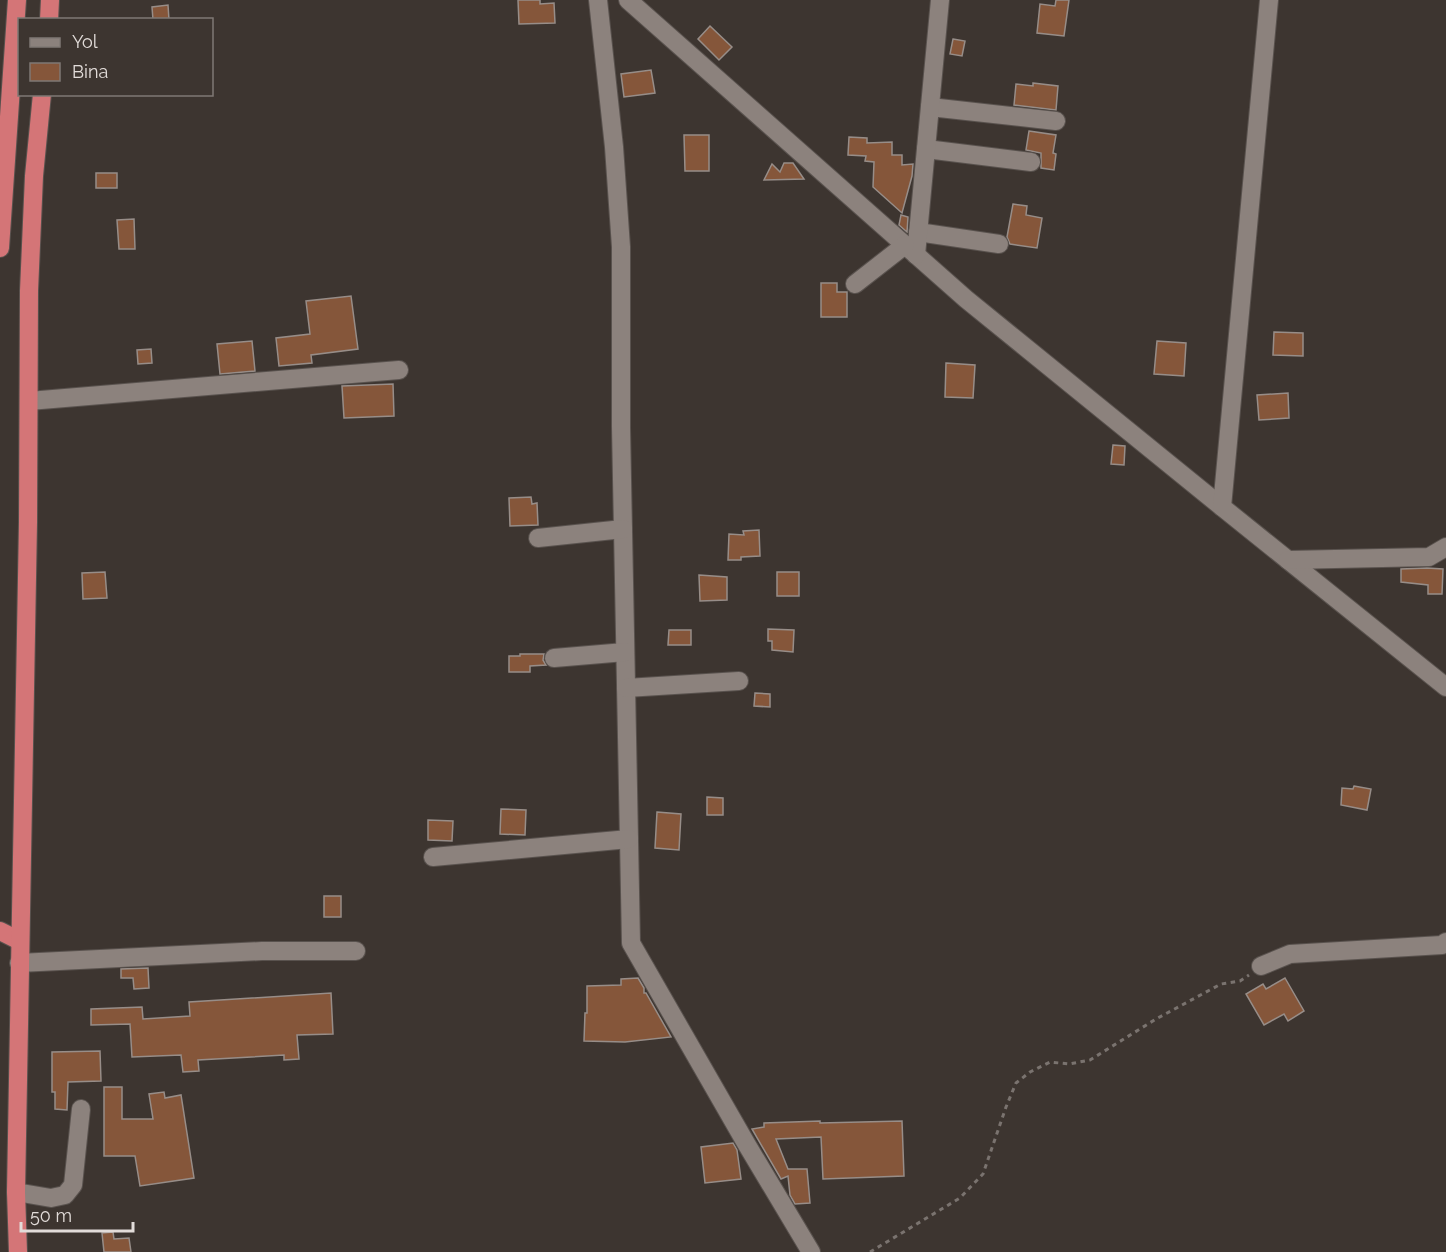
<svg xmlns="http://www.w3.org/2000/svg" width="1446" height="1252" font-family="Raleway,sans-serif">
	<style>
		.building { fill: #85563a; stroke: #978d88; stroke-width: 1.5 }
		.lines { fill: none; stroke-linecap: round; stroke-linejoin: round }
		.minor-casing { stroke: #59524e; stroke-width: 20 }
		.highway-casing { stroke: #59524e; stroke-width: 20 }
		.path { stroke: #7a736f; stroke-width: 3; stroke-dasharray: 4.5 4.5; stroke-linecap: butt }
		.minor { stroke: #8c827d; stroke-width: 18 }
		.highway { stroke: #d47577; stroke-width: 18 }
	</style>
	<rect width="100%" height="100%" fill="#3d3530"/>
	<g class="building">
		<polygon points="518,0 540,0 540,4 554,3 555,23 519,24"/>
		<polygon points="1056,0 1069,0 1064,36 1037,33 1040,4 1055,6"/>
		<polygon points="168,5 169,20 153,20 152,7"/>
		<polygon points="710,26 732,47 719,60 698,39"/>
		<polygon points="953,39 965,41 962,56 950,54"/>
		<polygon points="651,70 655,93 624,97 621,74"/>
		<polygon points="1033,83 1058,86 1056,110 1014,105 1016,84 1033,86"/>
		<polygon points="1029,131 1056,135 1053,153 1056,154 1054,170 1041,168 1041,153 1026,150"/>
		<polygon points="684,135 709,135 709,171 685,171"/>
		<polygon points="849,137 867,138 867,143 892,142 892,155 902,155 902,165 913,164 912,176 902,213 873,187 874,162 865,161 866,156 848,155"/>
		<polygon points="784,163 793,163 804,179 764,180 772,164 780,172"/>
		<rect x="96" y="173" width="21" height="15"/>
		<polygon points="1013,204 1027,206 1026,215 1042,218 1037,248 1010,244 1007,237"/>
		<polygon points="901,215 908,217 907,232 899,225"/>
		<polygon points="134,219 135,249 119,249 117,220"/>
		<polygon points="821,283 837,283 837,292 847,292 847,317 821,317"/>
		<polygon points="351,296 358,349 311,355 312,363 279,366 276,338 310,334 306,301"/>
		<polygon points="1274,332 1303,333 1303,356 1273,355"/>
		<polygon points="252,341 255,371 220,374 217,344"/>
		<polygon points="1157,341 1186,343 1184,376 1154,374"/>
		<polygon points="151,349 152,363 138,364 137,350"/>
		<polygon points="946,363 975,365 973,398 945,397"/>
		<polygon points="393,384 394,416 344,418 342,386"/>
		<polygon points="1288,393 1289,418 1259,420 1257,395"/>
		<polygon points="1113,445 1125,446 1124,465 1111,464"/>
		<polygon points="531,497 532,504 537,503 538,525 510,526 509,498"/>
		<polygon points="759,530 760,556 741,557 741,560 728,560 729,534 744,535 743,531"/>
		<polygon points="1427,568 1443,569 1442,594 1428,594 1428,585 1401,582 1401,569"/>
		<polygon points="105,572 107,598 83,599 82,573"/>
		<rect x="777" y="572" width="22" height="24"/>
		<polygon points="699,575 727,577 727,600 700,601"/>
		<polygon points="768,629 794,630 793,652 772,650 772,641 768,641"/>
		<polygon points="669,630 691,630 691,645 668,645"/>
		<polygon points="520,654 544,654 543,660 546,665 530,666 530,672 509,672 509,656 520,656"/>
		<polygon points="755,693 770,694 770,707 754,706"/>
		<polygon points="1354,786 1371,789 1367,810 1341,805 1342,788 1353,789"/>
		<polygon points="707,797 723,798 723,815 707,815"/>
		<polygon points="501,809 526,810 525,835 500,834"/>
		<polygon points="657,812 681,814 679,850 655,848"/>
		<polygon points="428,820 453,821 452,841 428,840"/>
		<rect x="324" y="896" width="17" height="21"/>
		<polygon points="148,968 149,988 134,989 133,978 121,978 121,969"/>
		<polygon points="638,978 644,988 644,993 646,993 671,1037 625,1042 584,1041 585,1013 587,1013 587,986 621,985 621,979"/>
		<polygon points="1285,978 1304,1011 1288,1021 1284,1014 1264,1025 1246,994 1263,984 1266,989"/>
		<polygon points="331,993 333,1034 297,1035 299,1059 284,1060 284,1055 198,1060 199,1071 183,1072 181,1055 132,1057 130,1024 91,1025 91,1009 142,1007 143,1019 190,1016 189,1002"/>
		<polygon points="100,1051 101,1081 68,1082 67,1110 55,1109 55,1092 52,1092 52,1052"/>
		<polygon points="104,1087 122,1087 122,1119 153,1119 149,1094 164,1092 165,1098 181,1095 194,1178 140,1186 135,1156 104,1156"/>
		<polygon points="820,1121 820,1123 902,1121 904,1176 823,1179 821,1137 776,1139 788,1169 807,1169 810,1203 795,1204 790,1195 788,1176 781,1179 752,1129 764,1127 764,1123"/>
		<polygon points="733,1143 737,1150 741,1179 705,1183 701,1147"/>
		<polygon points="113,1232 114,1239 129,1238 131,1252 104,1252 102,1233"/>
	</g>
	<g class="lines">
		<defs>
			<g id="minor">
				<polyline points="598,0 614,147 621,247 621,427 631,943 747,1145 811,1252"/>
				<polyline points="628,0 966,299 1222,507"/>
				<polyline points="1269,0 1222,507 1446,687"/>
				<polyline points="930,107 1056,121"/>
				<polyline points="926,149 1031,162"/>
				<polyline points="918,232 999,244"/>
				<polyline points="916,255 940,0"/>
				<polyline points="855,284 905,245"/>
				<polyline points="29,401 399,370"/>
				<polyline points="538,538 623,529"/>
				<polyline points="1288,560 1429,557 1446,547"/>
				<polyline points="554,658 625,652"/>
				<polyline points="626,688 739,681"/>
				<polyline points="433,857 629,839"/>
				<polyline points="19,963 262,951 356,951"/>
				<polyline points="1261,966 1290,954 1442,945 1446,942"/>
				<polyline points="16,1192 51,1198 65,1195 73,1185 81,1109"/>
			</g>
			<g id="highway">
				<polyline points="49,20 50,0"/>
				<polyline points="0,248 17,0"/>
				<polyline points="0,931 20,941"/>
				<polyline points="18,1252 16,1192 28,522 29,291 34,176 42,94"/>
			</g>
		</defs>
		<use href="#minor" class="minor-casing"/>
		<use href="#highway" class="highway-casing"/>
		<polyline class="path" points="870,1252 960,1198 983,1174 1006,1107 1016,1083 1030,1072 1050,1062 1069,1064 1090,1060 1156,1019 1221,984 1240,981 1249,975"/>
		<use href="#minor" class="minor"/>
		<use href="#highway" class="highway"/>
	</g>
	<rect x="18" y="18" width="195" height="78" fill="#3d3530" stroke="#7f7874" stroke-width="1.5"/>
	<rect x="30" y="38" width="30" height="9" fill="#8c827d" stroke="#7f7874" stroke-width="1.5"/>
	<text x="72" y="48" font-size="18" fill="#e2dcd9">Yol</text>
	<rect x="30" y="63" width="30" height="18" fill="#85563a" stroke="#7f7874" stroke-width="1.5"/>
	<text x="72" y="78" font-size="18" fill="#e2dcd9">Bina</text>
	<path d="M21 1222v9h112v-9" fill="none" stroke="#e2dcd9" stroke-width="3"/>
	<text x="30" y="1222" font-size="18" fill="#e2dcd9" stroke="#3d3530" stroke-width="4.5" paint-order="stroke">50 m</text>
</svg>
